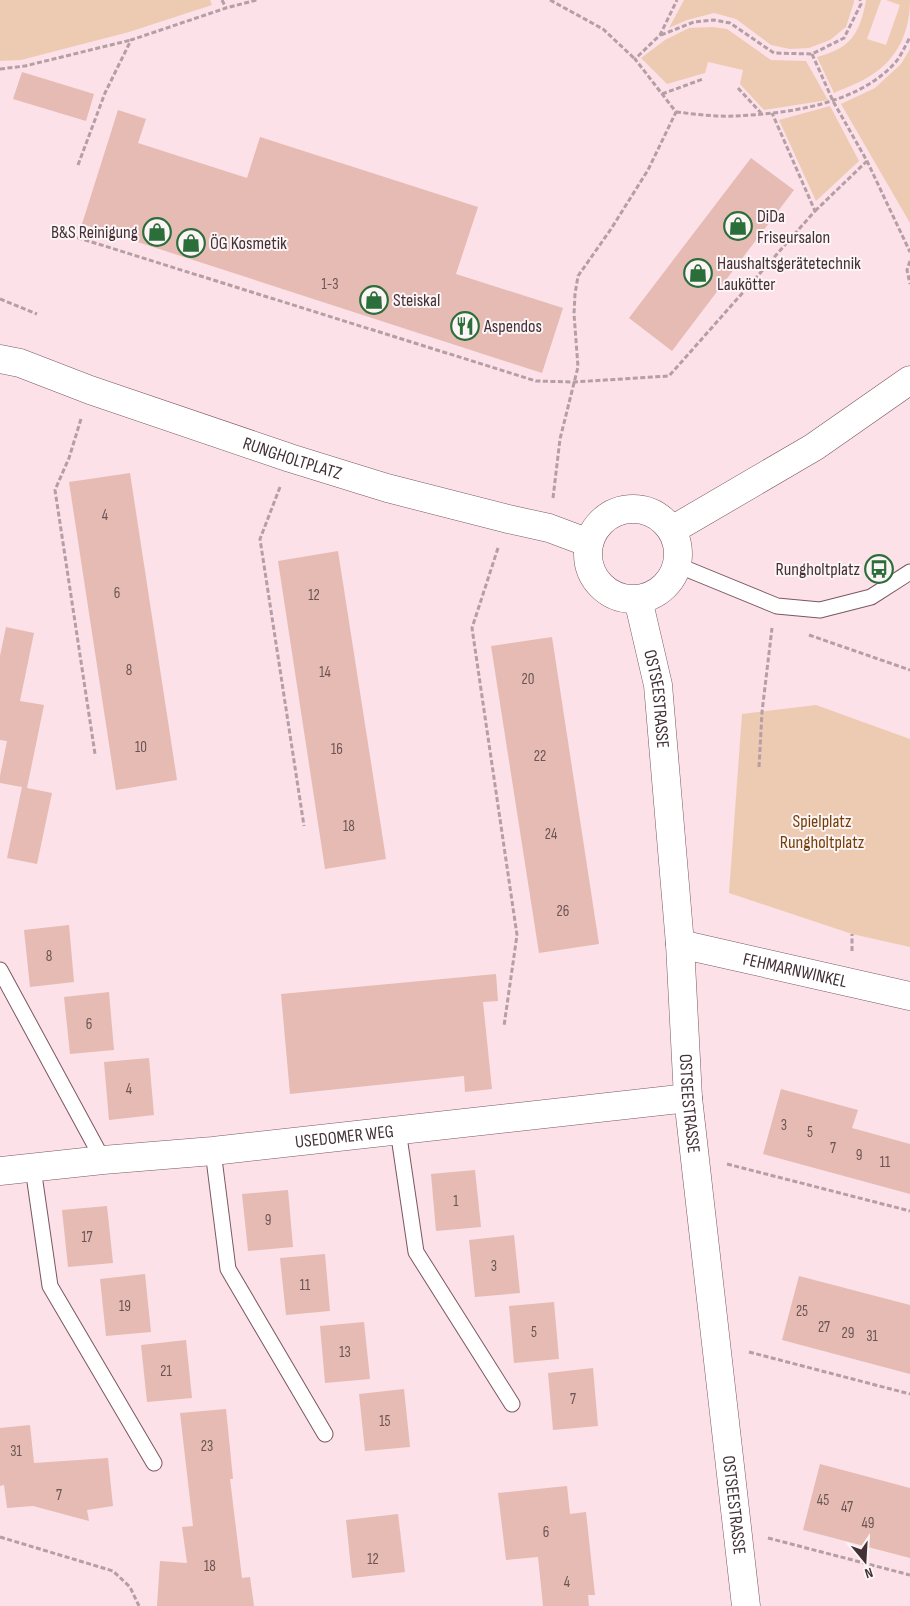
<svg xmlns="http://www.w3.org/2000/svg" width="910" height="1606" font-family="'Sofia Sans Condensed',sans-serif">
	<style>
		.green { fill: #edcbb2 }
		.building { fill: #e5bbb3 }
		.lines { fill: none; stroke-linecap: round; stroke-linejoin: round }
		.lane-casing { stroke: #7b5761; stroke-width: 17 }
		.street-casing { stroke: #7b5761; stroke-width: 29 }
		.path { stroke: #b69ea5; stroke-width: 3; stroke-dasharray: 5 2.5; stroke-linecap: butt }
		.lane { stroke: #fff; stroke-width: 15 }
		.street { stroke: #fff; stroke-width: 28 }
		.labels { text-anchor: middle; stroke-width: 4; stroke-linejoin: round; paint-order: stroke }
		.number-label { font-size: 15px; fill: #6b5455 }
		.poi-label { font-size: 18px; fill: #423136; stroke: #fdf4f6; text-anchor: start }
		.street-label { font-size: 18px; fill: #423136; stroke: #fdf4f6 }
		.park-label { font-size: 18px; fill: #743e04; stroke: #fdf4f6 }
	</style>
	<rect width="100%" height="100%" fill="#fce1e8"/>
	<g class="green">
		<polygon points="0,0 210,0 212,5 129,32 21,60 0,61"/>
		<polygon points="684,0 854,0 854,2 846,27 830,40 809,48 790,49 771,45 736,19 714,13 687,20 669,28"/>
		<path d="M866 0H881L867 39 886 45 900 5 886 0H910C910 30 899 57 873 74 862 82 847 87 834 93L817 57C825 55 833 52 840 48 857 39 863 18 866 0Z"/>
		<polygon points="713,27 727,29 771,60 806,61 828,100 764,110 740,84 743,70 708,62 705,73 667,84 641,58 665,40 689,28"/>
		<polygon points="910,49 910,223 841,104 875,88 901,64"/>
		<polygon points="830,106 859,161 816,201 779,120"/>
		<polygon points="816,705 910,739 910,947 852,934 729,893 742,714"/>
	</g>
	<g class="building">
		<polygon points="22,72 94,94 86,121 13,99"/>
		<polygon points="118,110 146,119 138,143 247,178 260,137 478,207 456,274 563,308 542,373 82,224"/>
		<polygon points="751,158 794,190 672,351 629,318"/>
		<polygon points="130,473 177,780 116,790 69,482"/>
		<polygon points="338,551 386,859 325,869 278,561"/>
		<polygon points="6,627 34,633 20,701 44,705 27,788 52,793 37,864 7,858 22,787 0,783 0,776 7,741 0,740 0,656"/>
		<polygon points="552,637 599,944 539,953 491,646"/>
		<polygon points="69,925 74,982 30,987 24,930"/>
		<polygon points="496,974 498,1001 483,1002 492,1089 465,1092 464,1076 290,1094 281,994"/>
		<polygon points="109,992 114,1050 70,1054 64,997"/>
		<polygon points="149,1058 154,1115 109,1120 104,1062"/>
		<polygon points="781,1089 858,1110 852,1128 910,1144 910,1194 763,1154"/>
		<polygon points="475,1170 481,1227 436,1231 431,1174"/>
		<polygon points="288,1190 293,1247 248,1251 242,1194"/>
		<polygon points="107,1206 113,1263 68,1267 62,1210"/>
		<polygon points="514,1235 520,1293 475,1297 469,1240"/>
		<polygon points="325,1254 330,1311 286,1315 280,1258"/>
		<polygon points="145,1274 151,1332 106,1336 100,1279"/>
		<polygon points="799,1276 910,1305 910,1374 782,1340"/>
		<polygon points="554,1302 559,1359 514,1363 509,1306"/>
		<polygon points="364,1322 370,1379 325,1383 320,1326"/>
		<polygon points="186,1340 192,1398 147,1402 141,1345"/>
		<polygon points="593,1368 598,1426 553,1430 548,1373"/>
		<polygon points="404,1389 410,1447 365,1451 359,1394"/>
		<polygon points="226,1409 233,1479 230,1479 242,1578 250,1577 254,1606 157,1606 160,1561 187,1563 182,1527 193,1526 180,1413"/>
		<polygon points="30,1425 34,1463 108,1458 113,1506 87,1510 89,1521 33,1506 7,1508 4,1485 0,1486 0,1428"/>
		<polygon points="820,1464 910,1488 910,1558 803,1530"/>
		<polygon points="567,1486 570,1514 586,1512 595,1595 588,1595 589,1606 543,1606 538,1557 506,1560 498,1493"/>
		<polygon points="398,1514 405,1572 352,1578 346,1520"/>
	</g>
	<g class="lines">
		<defs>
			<g id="lane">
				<polyline points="677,565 777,606 820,610 871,597 910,572"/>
				<polyline points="0,970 103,1160"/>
				<polyline points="398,1130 416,1252 512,1404"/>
				<polyline points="213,1151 228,1269 325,1434"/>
				<polyline points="33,1168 50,1286 154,1463"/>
			</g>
			<g id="street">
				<path id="s1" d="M0 359 20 363 90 390 290 458 387 488 508 519 549 528 589 543"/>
				<circle cx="633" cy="554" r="45"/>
				<polyline points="672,530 814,447 910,380"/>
				<path id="s2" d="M638 599 658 685 680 944 688 1098 746 1606"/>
				<path id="s3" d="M680 944 910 996"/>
				<path id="s4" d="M0 1171 103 1160 213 1151 688 1098"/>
			</g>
		</defs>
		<use href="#lane" class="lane-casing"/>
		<use href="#street" class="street-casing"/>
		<g class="path">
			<polyline points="222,0 226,8"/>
			<polyline points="550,0 603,29 635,59"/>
			<polyline points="661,35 694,22 714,20 730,23 774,53 812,54 844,38 861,4 860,0"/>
			<polyline points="812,54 833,101 867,161 910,252"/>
			<polyline points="0,69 25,66 131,40"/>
			<polyline points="738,88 761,113"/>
			<polyline points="662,94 703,79"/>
			<path d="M676 112C695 114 715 117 734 116 785 114 854 105 892 66 900 59 905 46 910 37"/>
			<polyline points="78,165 105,93 131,40 226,8 257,0"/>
			<polyline points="815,211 867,161"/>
			<polyline points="63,233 536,381 574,382 669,376 815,211 772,113"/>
			<polyline points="910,261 907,270 910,284"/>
			<polyline points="0,299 37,314"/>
			<polyline points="81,419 69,458 55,490 95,754"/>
			<polyline points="280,487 260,539 304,826"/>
			<polyline points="553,498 560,439 578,367 574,314 575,294 578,276 611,229 648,170 676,112 635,59 660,35 677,0"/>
			<polyline points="498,548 472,628 517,935 504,1026"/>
			<polyline points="809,635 910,670"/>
			<polyline points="759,767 762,712 772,628"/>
			<polyline points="852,951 852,934"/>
			<polyline points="727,1164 910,1211"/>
			<polyline points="749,1352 910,1394"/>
			<polyline points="0,1537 113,1571 130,1587 139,1606"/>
			<polyline points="768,1538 910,1575"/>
		</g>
		<use href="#lane" class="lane"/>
		<use href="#street" class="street"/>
	</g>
	<defs>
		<symbol id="shop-ring" viewBox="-11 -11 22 22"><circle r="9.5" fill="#fdf4f6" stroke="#2a6e39" stroke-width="1.5"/><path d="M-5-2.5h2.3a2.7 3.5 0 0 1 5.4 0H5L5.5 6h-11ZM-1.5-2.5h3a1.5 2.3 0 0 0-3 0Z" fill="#2a6e39"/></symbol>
		<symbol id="restaurant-ring" viewBox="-11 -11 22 22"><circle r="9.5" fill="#fdf4f6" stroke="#2a6e39" stroke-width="1.5"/><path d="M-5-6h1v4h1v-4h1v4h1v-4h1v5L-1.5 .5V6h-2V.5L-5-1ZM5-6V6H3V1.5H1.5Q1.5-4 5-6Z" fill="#2a6e39"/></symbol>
		<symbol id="bus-ring" viewBox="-11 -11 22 22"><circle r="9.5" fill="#fdf4f6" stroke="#2a6e39" stroke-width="1.5"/><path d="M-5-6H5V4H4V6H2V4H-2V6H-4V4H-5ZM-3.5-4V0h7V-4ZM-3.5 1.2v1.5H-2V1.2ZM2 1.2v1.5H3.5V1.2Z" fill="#2a6e39"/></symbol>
	</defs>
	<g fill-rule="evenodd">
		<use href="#shop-ring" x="722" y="210" width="32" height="32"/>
		<use href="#shop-ring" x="141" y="216" width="32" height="32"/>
		<use href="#shop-ring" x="175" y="227" width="32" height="32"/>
		<use href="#shop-ring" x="682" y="257" width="32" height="32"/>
		<use href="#shop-ring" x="358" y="284" width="32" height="32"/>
		<use href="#restaurant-ring" x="449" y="310" width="32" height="32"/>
		<use href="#bus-ring" x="863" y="553" width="32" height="32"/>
	</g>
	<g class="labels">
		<g class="number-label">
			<text x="330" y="289">1-3</text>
			<text x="105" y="520">4</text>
			<text x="117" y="598">6</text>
			<text x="314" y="600">12</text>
			<text x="129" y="675">8</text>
			<text x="325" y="677">14</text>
			<text x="528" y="684">20</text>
			<text x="141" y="752">10</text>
			<text x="337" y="754">16</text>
			<text x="540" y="761">22</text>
			<text x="349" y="831">18</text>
			<text x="551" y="839">24</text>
			<text x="563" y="916">26</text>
			<text x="49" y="961">8</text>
			<text x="89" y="1029">6</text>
			<text x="129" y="1094">4</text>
			<text x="784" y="1130">3</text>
			<text x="810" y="1137">5</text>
			<text x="833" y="1153">7</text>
			<text x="859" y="1160">9</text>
			<text x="885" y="1167">11</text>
			<text x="456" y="1206">1</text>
			<text x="268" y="1225">9</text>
			<text x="87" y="1242">17</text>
			<text x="494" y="1271">3</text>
			<text x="305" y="1290">11</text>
			<text x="125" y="1311">19</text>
			<text x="802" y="1316">25</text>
			<text x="824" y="1332">27</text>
			<text x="534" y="1337">5</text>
			<text x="848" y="1338">29</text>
			<text x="872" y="1341">31</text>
			<text x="345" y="1357">13</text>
			<text x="166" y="1376">21</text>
			<text x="573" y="1404">7</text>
			<text x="385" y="1426">15</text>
			<text x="207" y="1451">23</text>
			<text x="16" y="1456">31</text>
			<text x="59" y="1500">7</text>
			<text x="823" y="1505">45</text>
			<text x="847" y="1512">47</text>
			<text x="868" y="1528">49</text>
			<text x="546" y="1537">6</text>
			<text x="373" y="1564">12</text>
			<text x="210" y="1571">18</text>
			<text x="567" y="1587">4</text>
		</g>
		<g class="poi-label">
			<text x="757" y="222">DiDa<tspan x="757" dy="21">Friseursalon</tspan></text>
			<text x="138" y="238" text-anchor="end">B&amp;S Reinigung</text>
			<text x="210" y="249">ÖG Kosmetik</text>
			<text x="717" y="269">Haushaltsgerätetechnik<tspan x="717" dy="21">Laukötter</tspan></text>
			<text x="393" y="306">Steiskal</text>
			<text x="484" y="332">Aspendos</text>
			<text x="860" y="575" text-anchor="end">Rungholtplatz</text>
		</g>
		<g class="street-label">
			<text dy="6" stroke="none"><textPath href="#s1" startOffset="309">RUNGHOLTPLATZ</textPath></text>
			<text dy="6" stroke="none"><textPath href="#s2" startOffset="102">OSTSEESTRASSE</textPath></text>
			<text dy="6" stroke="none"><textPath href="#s3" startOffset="118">FEHMARNWINKEL</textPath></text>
			<text dy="6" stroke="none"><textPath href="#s2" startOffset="508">OSTSEESTRASSE</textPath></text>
			<text dy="6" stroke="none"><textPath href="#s4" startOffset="346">USEDOMER WEG</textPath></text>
			<text dy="6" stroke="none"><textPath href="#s2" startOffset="912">OSTSEESTRASSE</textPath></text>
		</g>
		<g class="park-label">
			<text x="822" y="827">Spielplatz<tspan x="822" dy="21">Rungholtplatz</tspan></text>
		</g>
	</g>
	<g transform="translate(865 1561) rotate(162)" stroke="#fdf4f6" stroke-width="4" paint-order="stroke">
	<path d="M0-4L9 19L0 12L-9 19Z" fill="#423136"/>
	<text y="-8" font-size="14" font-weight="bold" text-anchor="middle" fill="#423136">N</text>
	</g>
</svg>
